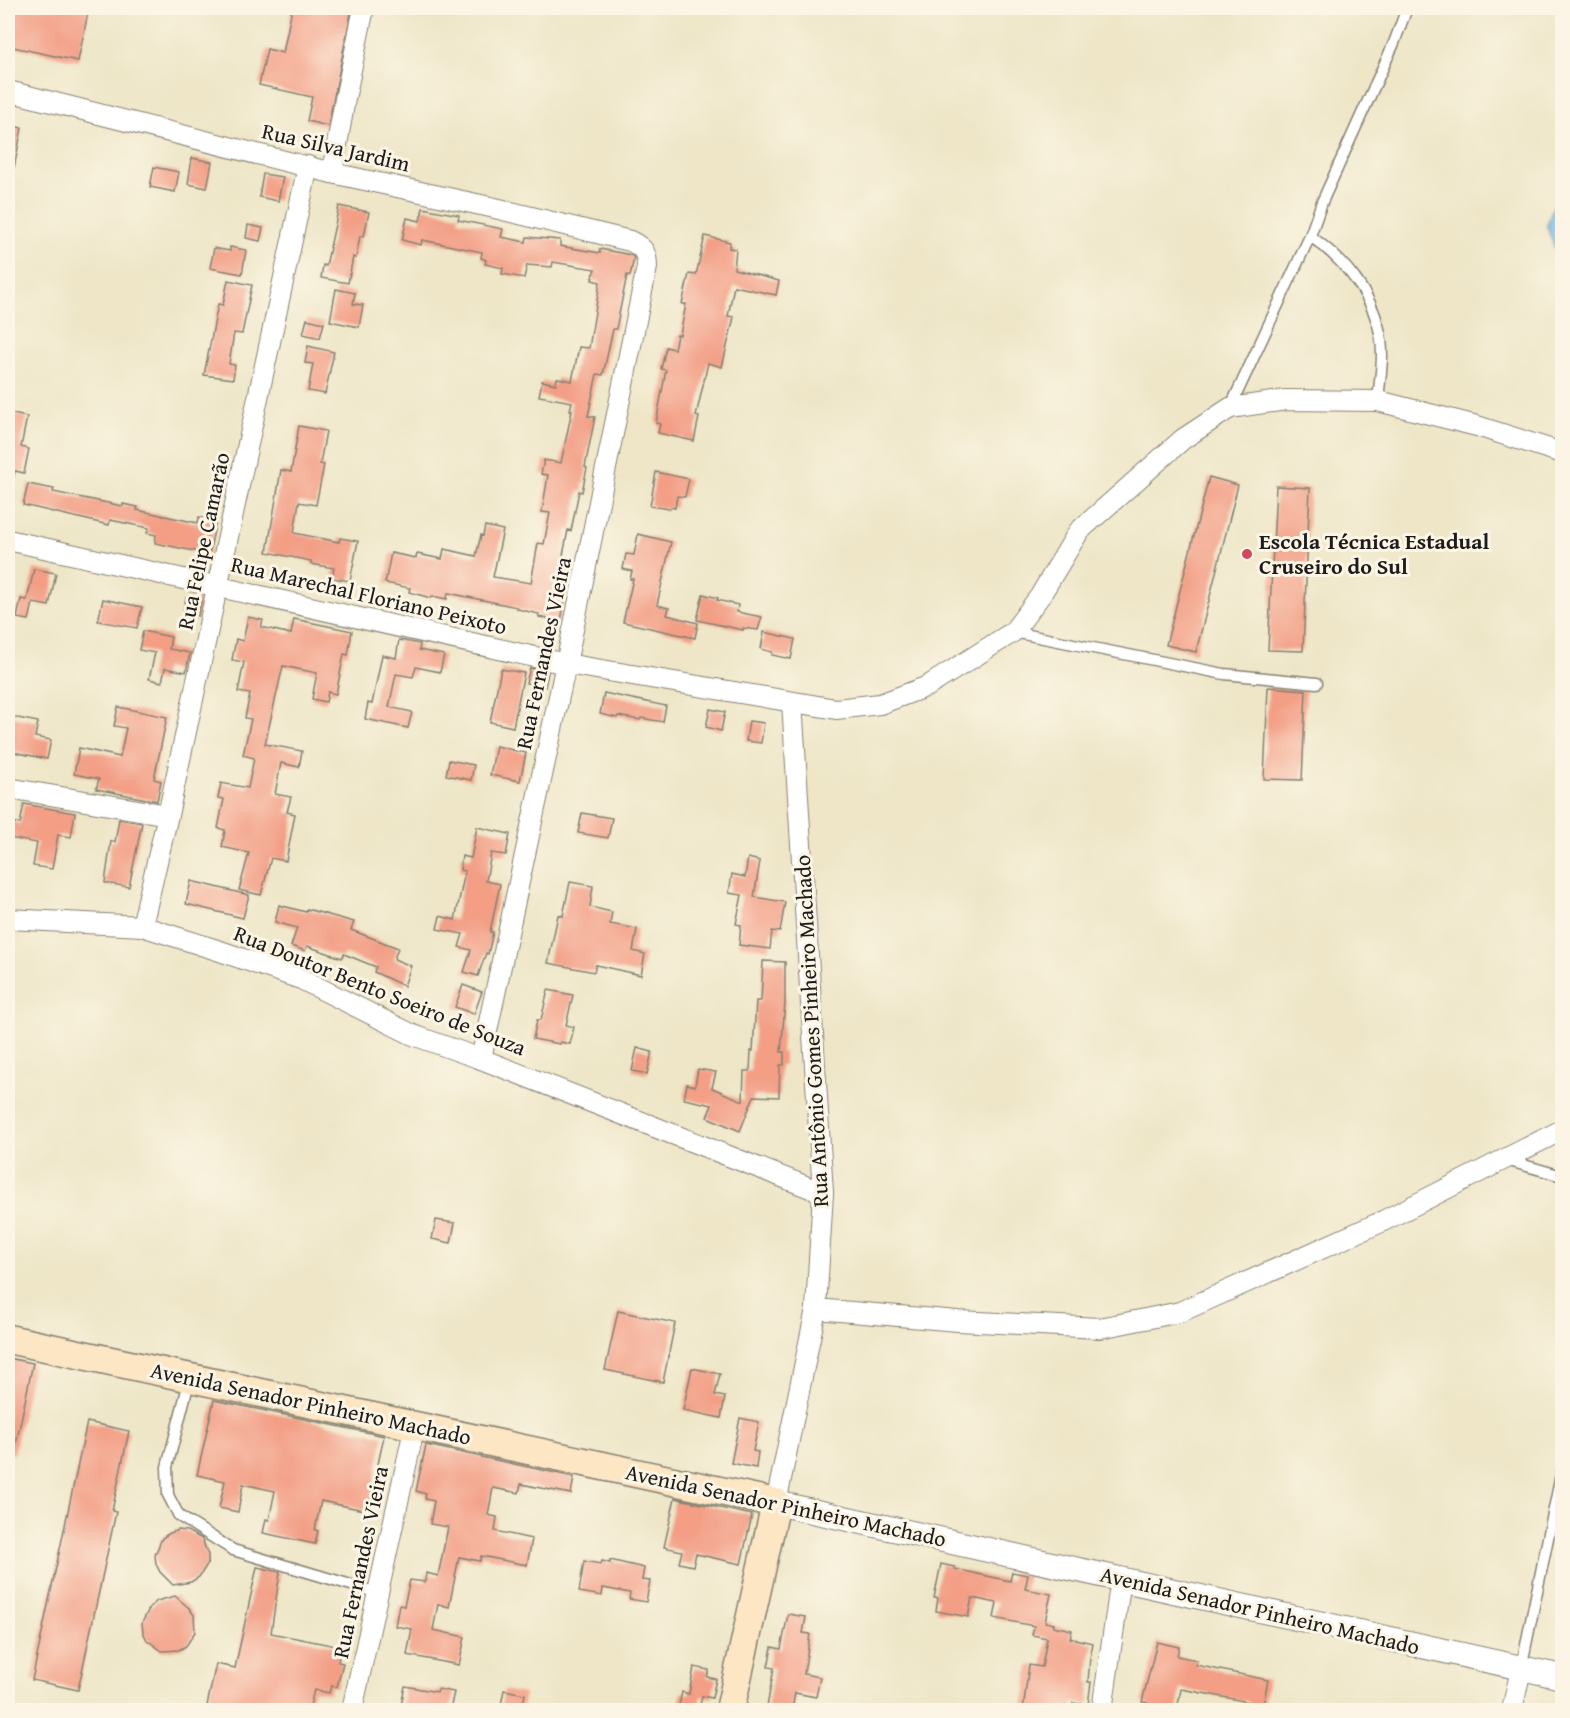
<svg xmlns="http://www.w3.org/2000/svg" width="1570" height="1718" font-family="'Gentium Book Plus',serif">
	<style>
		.water { fill: #73b7e9; stroke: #486a82; stroke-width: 1.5 }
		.building { fill: #f39e85 }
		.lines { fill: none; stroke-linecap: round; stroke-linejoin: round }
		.service-casing { stroke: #858172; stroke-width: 13 }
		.minor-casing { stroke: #858172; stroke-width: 22 }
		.tertiary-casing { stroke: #858172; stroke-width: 26 }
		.secondary-casing { stroke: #858172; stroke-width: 31 }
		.service { stroke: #fff; stroke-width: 10 }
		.minor { stroke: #fff; stroke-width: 20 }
		.tertiary { stroke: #fff; stroke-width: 24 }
		.secondary { stroke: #fce6c4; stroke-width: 28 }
		.poi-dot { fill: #d1495b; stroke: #fcf5e5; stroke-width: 2 }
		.labels { text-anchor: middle; stroke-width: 6; stroke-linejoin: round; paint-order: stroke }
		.street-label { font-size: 22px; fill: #1c1c1c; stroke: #fcf5e5 }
		.poi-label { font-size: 22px; font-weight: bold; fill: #1c1c1c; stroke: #fcf5e5; text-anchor: start }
	</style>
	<rect width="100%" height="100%" fill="#fcf5e5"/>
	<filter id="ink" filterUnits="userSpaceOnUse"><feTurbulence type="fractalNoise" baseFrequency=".0167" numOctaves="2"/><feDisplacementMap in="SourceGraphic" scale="12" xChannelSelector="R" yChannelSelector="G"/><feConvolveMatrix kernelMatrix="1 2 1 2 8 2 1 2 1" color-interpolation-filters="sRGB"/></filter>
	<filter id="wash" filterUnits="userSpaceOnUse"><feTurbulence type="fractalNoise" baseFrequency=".008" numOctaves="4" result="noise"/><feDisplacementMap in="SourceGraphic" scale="24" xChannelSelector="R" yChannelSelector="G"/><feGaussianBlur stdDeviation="1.35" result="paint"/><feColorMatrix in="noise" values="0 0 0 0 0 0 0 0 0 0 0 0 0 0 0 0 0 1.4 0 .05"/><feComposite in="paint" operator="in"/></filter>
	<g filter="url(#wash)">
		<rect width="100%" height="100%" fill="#eee6c7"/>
		<polygon class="water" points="1562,205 1562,258 1554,247 1547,226 1553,207"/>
		<g id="blocks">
			<g class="building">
				<polygon points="8,8 89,8 78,61 8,46"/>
				<polygon points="292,8 352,8 328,126 307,121 312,97 259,85 267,49 283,53"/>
				<polygon points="8,125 22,128 14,168 8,167"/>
				<polygon points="192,158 212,162 207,188 188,184"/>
				<polygon points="154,167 179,172 175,192 150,187"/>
				<polygon points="263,174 283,177 278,201 259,197"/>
				<polygon points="339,206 369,212 364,236 360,236 356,258 353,257 348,283 321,278 323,265 326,266"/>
				<polygon points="423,208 459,215 458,220 503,229 501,237 526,242 527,237 560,240 560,246 600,253 600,249 631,255 634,258 630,276 627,275 616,329 613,329 603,375 597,374 588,416 595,417 585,467 587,468 582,492 579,491 571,531 568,530 556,591 566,593 561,621 539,617 539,614 517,609 517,607 448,593 447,599 432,596 431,598 409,592 410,588 385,583 391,553 416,558 417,554 442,559 444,549 476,556 481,535 483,536 485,526 503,530 493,577 531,583 538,543 544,544 550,513 542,512 548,475 541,474 544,460 561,463 572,410 570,410 572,402 539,396 542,381 556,384 557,378 572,381 579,347 589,348 600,282 592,280 595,269 553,262 552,267 527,265 524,278 502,274 503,268 485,264 486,260 481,258 482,252 422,240 421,245 402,240 407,218 420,221"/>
				<polygon points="248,225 263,228 260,241 246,238"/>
				<polygon points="705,236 730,242 729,248 736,249 734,269 779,281 776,295 734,286 728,316 734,317 722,367 708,363 696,416 699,417 694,441 658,433 660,424 656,423 666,370 661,369 666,347 674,349 677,335 680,335 686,304 682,304 689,274 696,275"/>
				<polygon points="230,247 246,250 242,274 210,268 214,248 230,251"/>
				<polygon points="228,280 252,285 242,334 234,333 229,364 235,365 233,379 204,375 218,304 223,305"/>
				<polygon points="336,289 355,293 353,304 363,305 359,327 330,321"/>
				<polygon points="307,319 324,323 320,338 303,334"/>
				<polygon points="308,346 334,352 325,394 308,391 313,364 305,363"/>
				<polygon points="8,413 27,417 21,447 29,449 24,473 15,471 13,480 8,479"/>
				<polygon points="299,426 326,431 320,464 324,465 316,505 299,502 294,533 339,542 340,538 358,541 350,581 332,578 334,568 311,564 311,561 267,552 281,470 291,472"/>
				<polygon points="656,472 689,479 685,497 677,496 675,508 671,507 670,509 650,506"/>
				<polygon points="1209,477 1238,485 1196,652 1166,645"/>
				<polygon points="28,484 54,489 53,492 123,506 123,504 138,507 137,510 198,523 199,517 216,521 209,554 155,543 156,535 147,533 149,528 110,520 109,525 23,505"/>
				<polygon points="1276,486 1310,488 1303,651 1268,650"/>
				<polygon points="638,534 671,542 657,605 669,608 667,615 698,623 695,638 623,622 633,579 630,579 632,571 623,569 626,554 634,555"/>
				<polygon points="34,569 56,573 49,606 33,603 29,620 17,618 21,599 27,600"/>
				<polygon points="703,594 718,598 717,600 738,605 737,612 762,617 758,630 743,628 743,630 697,620"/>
				<polygon points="186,598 201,601 198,616 183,612"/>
				<polygon points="103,599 142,607 137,628 98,621"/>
				<polygon points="248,617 263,620 261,627 291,634 294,619 352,631 348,655 344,654 336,694 328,692 326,702 312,699 317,673 283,666 265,744 302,751 299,767 281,763 275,794 291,797 287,812 295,814 286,861 271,858 261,895 239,890 249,853 222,847 225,830 218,828 224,799 218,798 221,783 248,788 254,758 243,755 251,719 245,718 250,694 238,692 244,662 232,660 236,639 243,641"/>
				<polygon points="143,631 171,637 169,649 190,653 186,672 165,668 162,682 149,679 155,653 139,650"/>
				<polygon points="764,632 795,639 791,659 772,655 772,652 761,649"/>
				<polygon points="399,640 420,644 419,650 444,655 440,672 416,667 413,677 396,674 389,707 412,712 408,728 365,719 368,703 372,704 382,655 396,658"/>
				<polygon points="530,668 548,672 545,687 526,683"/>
				<polygon points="501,669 524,673 513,727 490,722"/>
				<polygon points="1268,687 1306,690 1302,780 1264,779"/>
				<polygon points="604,693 666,706 663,722 641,718 640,720 618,716 617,718 600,714"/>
				<polygon points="118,707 167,717 154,779 161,781 157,801 96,789 99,779 74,774 79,748 120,757 126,728 114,726"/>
				<polygon points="710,709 725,712 721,731 706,727"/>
				<polygon points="8,716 38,722 35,737 51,740 47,759 8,751"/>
				<polygon points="749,721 764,723 761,743 746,741"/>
				<polygon points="496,746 526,753 520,781 490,775"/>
				<polygon points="449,760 474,765 471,780 446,775"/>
				<polygon points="24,804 75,813 71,837 58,835 52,869 33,866 37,843 9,838 11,822 20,824"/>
				<polygon points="582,813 612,818 608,838 578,833"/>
				<polygon points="119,819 142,823 129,887 105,883 111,841 115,842"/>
				<polygon points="477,827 510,834 506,855 491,853 486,881 500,884 490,932 493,932 488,954 486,953 478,976 464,972 471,950 459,947 463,934 437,929 440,916 455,920 465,871 460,870 462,856 471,858"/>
				<polygon points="748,858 760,861 754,897 785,902 780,932 772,931 770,949 739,945 741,925 736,924 742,895 729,893 732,874 745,877"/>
				<polygon points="191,881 249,895 243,918 186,904"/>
				<polygon points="570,882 593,886 590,907 612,912 610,924 637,929 633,951 645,954 641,975 596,965 594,972 548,963 558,915 563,916"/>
				<polygon points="279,905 306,912 307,909 354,922 351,930 398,948 394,959 411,966 404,986 374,972 376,967 344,954 342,958 307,946 305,951 291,946 297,928 275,922"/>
				<polygon points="763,961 785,962 785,1003 781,1052 784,1052 784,1065 780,1065 779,1097 754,1096 740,1131 707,1117 712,1105 684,1099 687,1084 695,1086 698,1069 716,1072 712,1088 743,1101 744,1071 750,1071 751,1051 753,1051 756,1001 761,1001"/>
				<polygon points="463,985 482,992 474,1014 455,1007"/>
				<polygon points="548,990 573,995 566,1025 574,1027 570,1044 560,1042 560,1044 533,1039 537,1020 541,1020"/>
				<polygon points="637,1048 652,1052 647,1074 632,1071"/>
				<polygon points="436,1220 455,1223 451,1243 432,1239"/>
				<polygon points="618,1311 675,1323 663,1382 605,1370"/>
				<polygon points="8,1358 33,1363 14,1454 8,1454"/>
				<polygon points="692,1368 720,1374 715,1395 725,1397 721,1418 683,1410"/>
				<polygon points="214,1400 384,1436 368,1511 321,1501 315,1530 318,1531 315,1544 263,1533 266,1519 269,1520 275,1491 243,1484 238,1512 219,1508 225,1481 197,1475"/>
				<polygon points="740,1418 759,1422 753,1451 758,1452 756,1468 731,1463"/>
				<polygon points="87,1422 129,1431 112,1511 116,1512 78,1690 32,1680"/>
				<polygon points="426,1445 574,1477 571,1494 521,1484 519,1493 493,1488 488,1515 497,1517 495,1531 532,1539 527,1565 481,1556 480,1561 459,1557 449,1607 438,1604 433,1630 465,1637 459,1665 407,1655 412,1629 395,1626 399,1605 404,1606 410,1580 425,1582 426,1573 438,1576 448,1527 430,1524 434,1501 425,1499 426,1494 416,1491"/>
				<polygon points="675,1498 752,1515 741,1564 696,1554 693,1566 679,1563 682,1551 664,1547"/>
				<polygon points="178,1530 187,1531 202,1539 208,1555 208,1563 199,1577 191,1582 173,1585 160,1572 156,1564 155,1555 162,1538 170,1533"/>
				<polygon points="610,1560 644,1568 642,1580 650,1581 646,1602 629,1599 630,1593 603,1588 602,1596 579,1592 584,1561 601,1564 602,1561 610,1563"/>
				<polygon points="941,1564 955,1567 955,1569 1010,1581 1012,1572 1028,1575 1025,1589 1051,1594 1045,1622 1054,1624 1053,1626 1072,1630 1070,1638 1093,1643 1090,1658 1088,1682 1091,1682 1088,1705 1073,1703 1073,1710 1023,1710 1029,1665 1042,1667 1047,1638 1032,1635 1034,1626 994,1618 997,1603 972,1598 968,1617 936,1611 938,1598 934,1598"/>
				<polygon points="257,1567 280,1572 271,1633 341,1647 338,1662 343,1663 337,1687 331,1686 329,1693 314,1690 309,1710 206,1710 216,1664 235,1668"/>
				<polygon points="175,1596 189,1608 194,1615 195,1632 186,1646 179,1650 162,1651 147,1640 143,1632 142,1623 150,1607 157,1601"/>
				<polygon points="788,1614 806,1617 803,1633 810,1634 804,1674 820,1677 816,1697 795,1693 792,1710 783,1710 767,1707 774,1668 768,1667 772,1647 781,1649"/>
				<polygon points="1157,1642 1179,1647 1177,1656 1197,1660 1196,1665 1268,1680 1262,1710 1247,1710 1249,1702 1181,1689 1177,1710 1145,1710 1147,1703 1142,1702"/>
				<polygon points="694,1667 709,1670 707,1677 716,1679 712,1698 702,1696 699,1710 678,1710 682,1692 689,1694"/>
				<polygon points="405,1686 437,1692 438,1689 454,1692 450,1710 400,1710"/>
				<polygon points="504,1690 525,1694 522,1710 500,1710"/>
			</g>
		</g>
	</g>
	<g filter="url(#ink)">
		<use href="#blocks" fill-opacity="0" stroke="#858172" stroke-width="1.5"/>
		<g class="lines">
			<defs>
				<g id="service">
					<path d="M1310 236C1349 263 1382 305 1382 355 1382 370 1379 386 1378 401"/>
					<polyline points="1230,408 1310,236 1322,202 1394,43 1407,8"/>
					<polyline points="1013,632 1224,674 1317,683"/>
					<polyline points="1506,1160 1562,1176"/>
					<polyline points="190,1378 167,1467 168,1495 179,1516 233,1550 378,1593"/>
					<polyline points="1521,1669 1562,1470"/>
				</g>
				<g id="minor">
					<path d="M8 91 332 173 495 208 630 241C643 247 647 252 647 267L566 664 481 1059"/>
					<polyline points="332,173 345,99 364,8"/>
					<polyline points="8,540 566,664 836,709 880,704 928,686 1013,632 1040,596 1079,531 1183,439 1230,408 1286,400 1378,401 1477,426 1562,453"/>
					<polyline points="8,788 168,815"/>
					<polyline points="8,919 142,926 220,951 301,979 413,1035 481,1059 823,1193"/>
					<polyline points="142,926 168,815 308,166"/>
					<polyline points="816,1309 958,1321 1100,1328 1180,1312 1381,1222 1562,1130"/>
					<polyline points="776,1503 816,1309 823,1193 792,702"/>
					<polyline points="352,1710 415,1425"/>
					<polyline points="1102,1710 1121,1579"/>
					<polyline points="1512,1710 1521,1669"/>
				</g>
				<polyline id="tertiary" points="776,1503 1562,1677"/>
				<polyline id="secondary" points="8,1339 776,1503 730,1710"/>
			</defs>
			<use href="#service" class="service-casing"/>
			<use href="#minor" class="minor-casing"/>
			<use href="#tertiary" class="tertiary-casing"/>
			<use href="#secondary" class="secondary-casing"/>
			<use href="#service" class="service"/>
			<use href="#minor" class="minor"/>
			<use href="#tertiary" class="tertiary"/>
			<use href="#secondary" class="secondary"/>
		</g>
	</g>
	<circle class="poi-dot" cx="1247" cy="554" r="6"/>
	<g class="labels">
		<g class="street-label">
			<text transform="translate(336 147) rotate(13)" y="8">Rua Silva Jardim</text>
			<text transform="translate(203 541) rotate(-78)" y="8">Rua Felipe Camarão</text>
			<text transform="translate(369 595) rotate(13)" y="8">Rua Marechal Floriano Peixoto</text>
			<text transform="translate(543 653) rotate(-78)" y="8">Rua Fernandes Vieira</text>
			<text transform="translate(380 990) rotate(22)" y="8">Rua Doutor Bento Soeiro de Souza</text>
			<text transform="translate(811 1031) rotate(-93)" y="8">Rua Antônio Gomes Pinheiro Machado</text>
			<text transform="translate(311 1403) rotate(12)" y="8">Avenida Senador Pinheiro Machado</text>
			<text transform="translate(786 1505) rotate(12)" y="8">Avenida Senador Pinheiro Machado</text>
			<text transform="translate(360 1562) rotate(-78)" y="8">Rua Fernandes Vieira</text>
			<text transform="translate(1260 1610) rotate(13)" y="8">Avenida Senador Pinheiro Machado</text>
		</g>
		<g class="poi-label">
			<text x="1259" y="549">Escola Técnica Estadual<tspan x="1259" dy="25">Cruseiro do Sul</tspan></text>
		</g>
	</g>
	<rect width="1570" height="1718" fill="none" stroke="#fcf5e5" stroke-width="30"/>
</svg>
